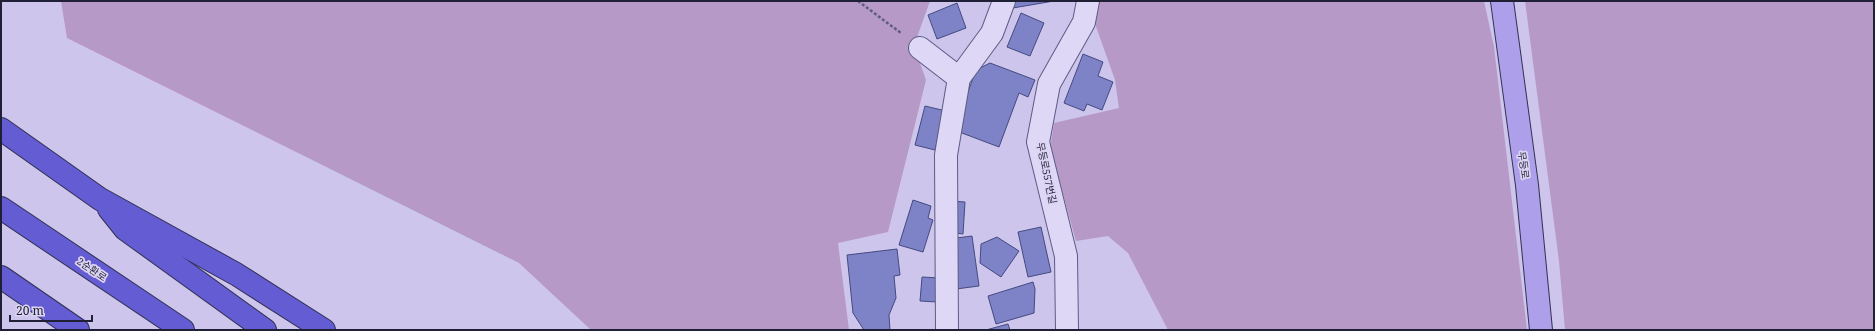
<svg xmlns="http://www.w3.org/2000/svg" width="1875" height="331" font-family="'Noto Serif','Noto Sans KR',serif">
	<style>
		.green { fill: #b799c8 }
		.building { fill: #7d83c6; stroke: #444a81 }
		.lines { fill: none; stroke-linecap: round; stroke-linejoin: round }
		.minor-casing { stroke: #5e5c84; stroke-width: 24 }
		.major-casing { stroke: #303152; stroke-width: 24 }
		.highway-casing { stroke: #303152; stroke-width: 24 }
		.path { stroke: #5e5c84; stroke-width: 2.5; stroke-dasharray: 3 2; stroke-linecap: butt }
		.minor { stroke: #ded7f6; stroke-width: 22 }
		.major { stroke: #ae9feb; stroke-width: 22 }
		.highway { stroke: #645cd3; stroke-width: 22 }
		.labels { text-anchor: middle; stroke-width: 3.5; stroke-linejoin: round; paint-order: stroke }
		.street-label { font-size: 10px; fill: #1f1f35; stroke: #dbd4f3 }
	</style>
	<rect width="100%" height="100%" fill="#cdc5eb"/>
	<g class="green">
		<polygon points="61,1 930,1 916,40 916,52 926,80 888,232 838,243 849,330 591,330 519,263 67,38"/>
		<polygon points="1097,1 1484,1 1494,47 1527,330 1168,330 1128,253 1108,236 1076,241 1050,148 1054,123 1119,108 1115,80 1093,18"/>
		<polygon points="1525,1 1874,1 1874,330 1565,330 1559,261"/>
	</g>
	<g class="building">
		<polygon points="1010,1 1054,1 1007,9"/>
		<polygon points="957,3 966,28 937,39 928,15"/>
		<polygon points="1021,13 1044,23 1030,56 1007,47"/>
		<polygon points="1083,54 1103,62 1098,76 1113,82 1102,110 1087,104 1084,111 1064,103"/>
		<polygon points="990,63 1035,80 1028,97 1019,93 999,147 954,130 976,70"/>
		<polygon points="925,106 946,111 935,150 915,145"/>
		<polygon points="913,200 931,206 928,218 933,220 923,252 899,245"/>
		<polygon points="952,201 965,202 963,234 949,232"/>
		<polygon points="1041,227 1051,272 1028,277 1018,232"/>
		<polygon points="972,236 979,286 956,289 949,239"/>
		<polygon points="997,237 1019,251 1001,277 980,263 981,244"/>
		<polygon points="897,249 900,275 894,276 896,298 889,315 890,330 864,330 853,313 847,255"/>
		<polygon points="922,277 939,278 937,302 920,301"/>
		<polygon points="1033,282 1035,289 1034,313 996,324 988,296"/>
		<polygon points="1008,324 1010,330 986,330"/>
	</g>
	<g class="lines">
		<defs>
			<g id="minor">
				<polyline points="920,48 959,78"/>
				<polyline points="947,330 946,155 959,78 992,33 1004,1"/>
				<polyline points="1067,330 1066,256 1038,142 1049,84 1084,22 1088,1"/>
			</g>
			<polyline id="major" points="1502,1 1527,185 1541,330"/>
			<g id="highway">
				<polyline points="1,129 100,199 236,274 324,330"/>
				<polyline points="1,208 183,330"/>
				<polyline points="109,209 125,229 265,330"/>
				<polyline points="1,277 78,330"/>
			</g>
		</defs>
		<use href="#minor" class="minor-casing"/>
		<use href="#major" class="major-casing"/>
		<use href="#highway" class="highway-casing"/>
		<polyline class="path" points="858,1 901,33"/>
		<use href="#minor" class="minor"/>
		<use href="#major" class="major"/>
		<use href="#highway" class="highway"/>
	</g>
	<g class="labels">
		<g class="street-label">
			<text transform="translate(1524 165) rotate(82)" y="4">무등로</text>
			<text transform="translate(1047 173) rotate(78)" y="4">무등로557번길</text>
			<text transform="translate(92 269) rotate(34)" y="4">2순환로</text>
		</g>
	</g>
	<rect width="1875" height="331" fill="none" stroke="#1f1f35" stroke-width="4"/>
	<path d="M10 315v6h82v-6" fill="none" stroke="#1f1f35" stroke-width="2"/>
	<text x="16" y="315" font-size="12" fill="#1f1f35" stroke="#dbd4f3" stroke-width="3" paint-order="stroke">20 m</text>
</svg>
